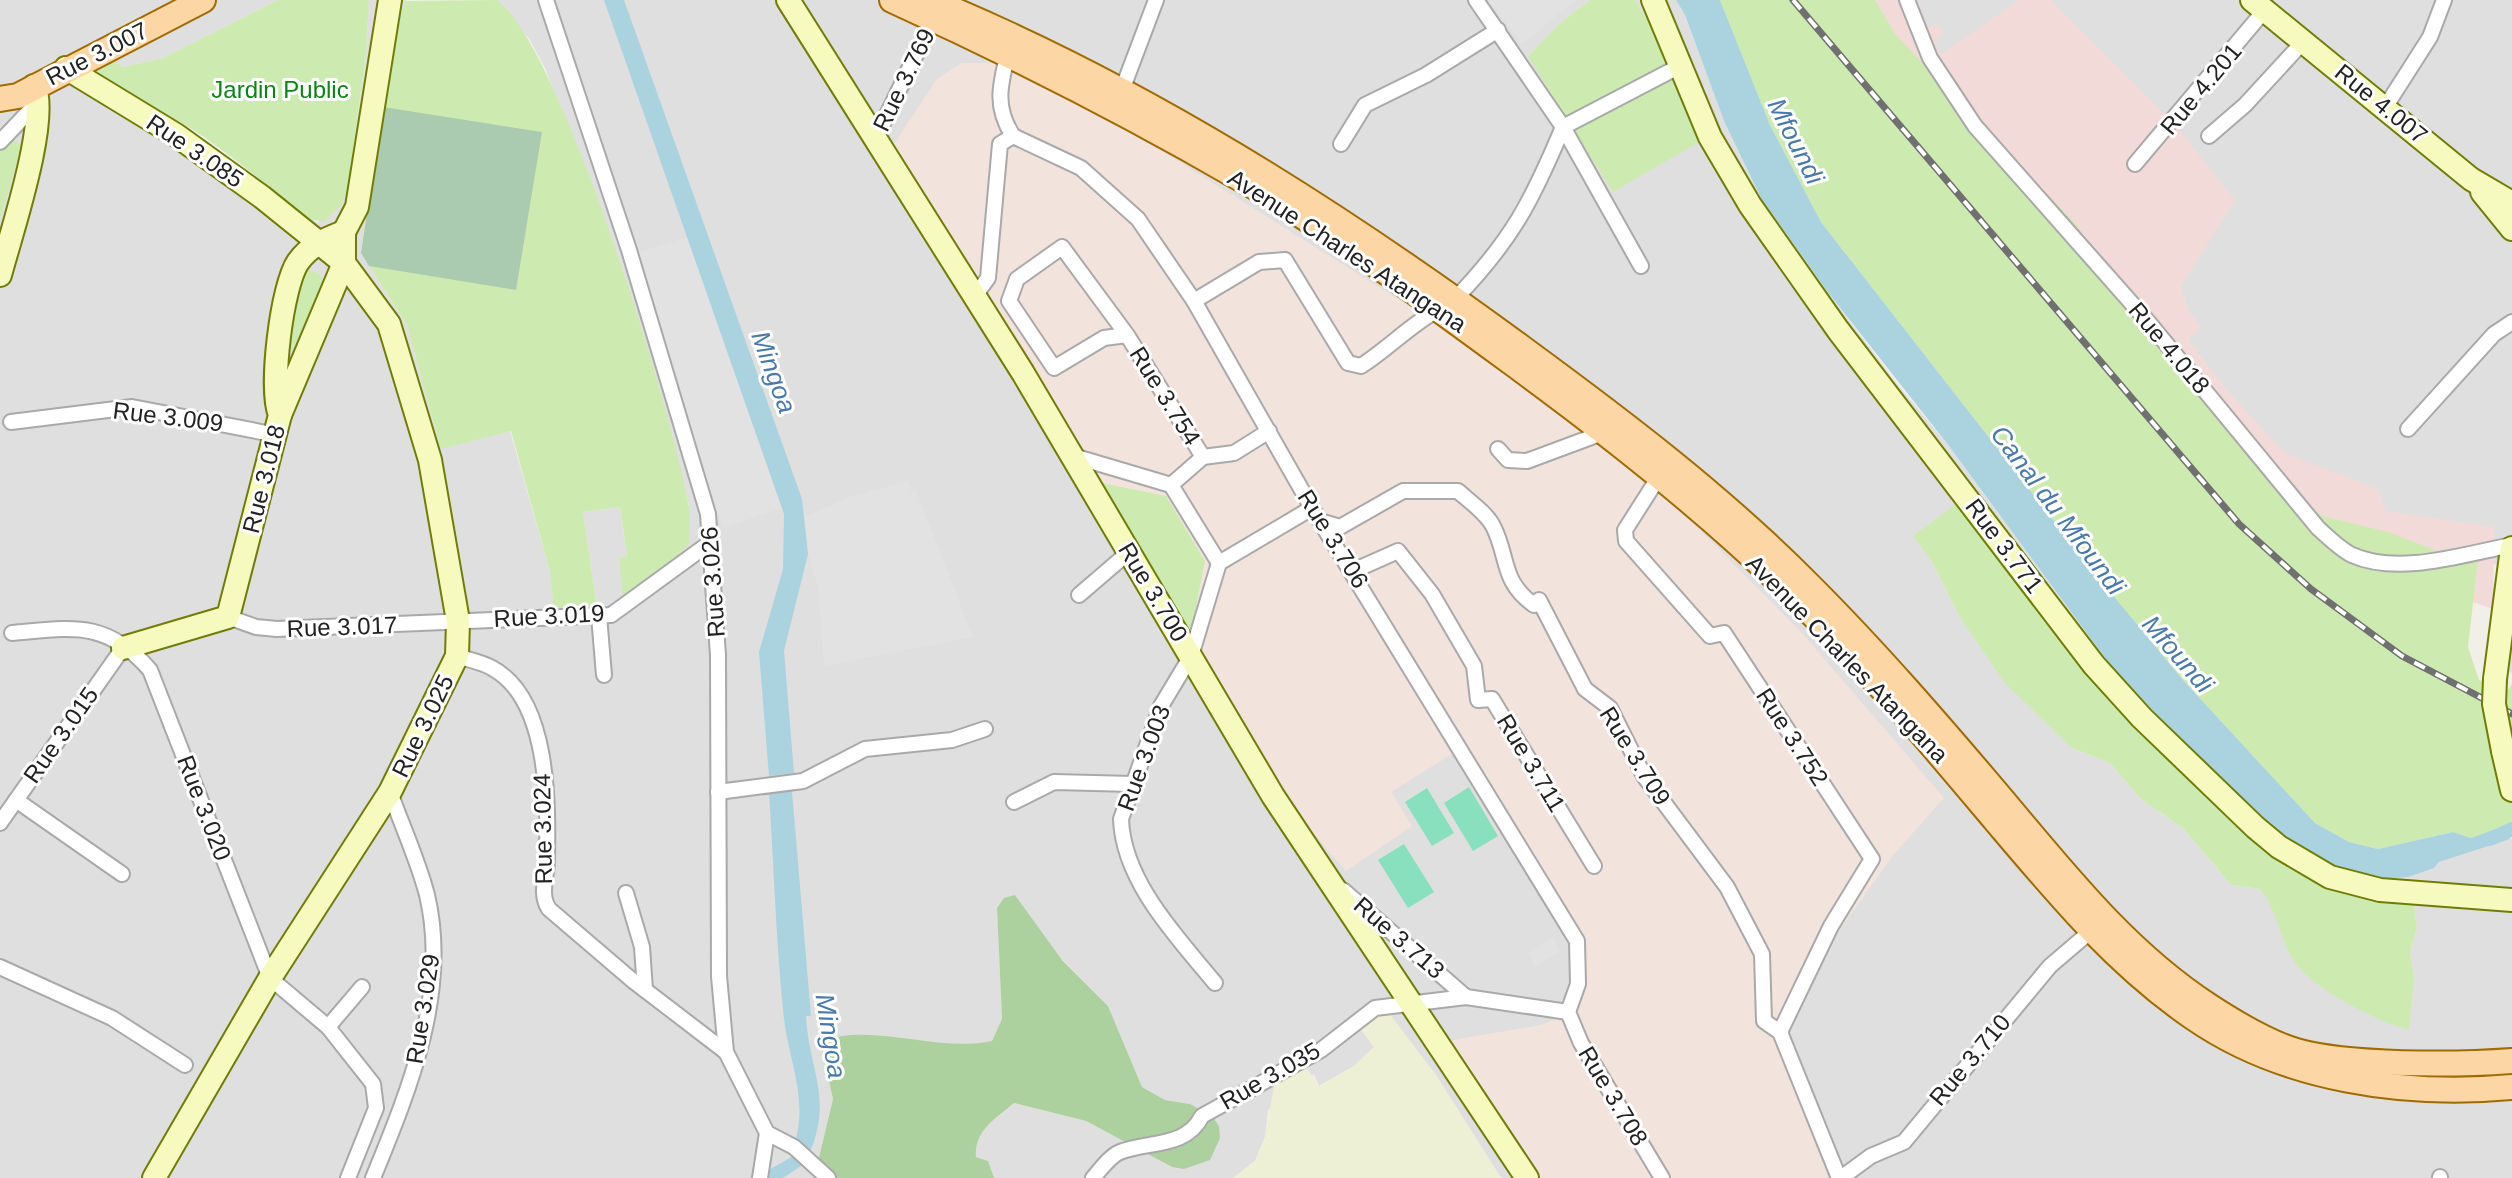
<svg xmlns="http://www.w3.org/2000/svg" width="2512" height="1178" font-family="Helvetica,sans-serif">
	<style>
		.residential { fill: #e0dfdf; fill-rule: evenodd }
		.commercial { fill: #f2dad9 }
		.military { fill: #f3e3dd }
		.farmland { fill: #eef0d5 }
		.grass { fill: #cdebb0 }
		.forest { fill: #add19e }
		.cemetery { fill: #aacbaf }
		.pitch { fill: #88e0be }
		.parking { fill: #e2e2e2 }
		.water { fill: #aad3df }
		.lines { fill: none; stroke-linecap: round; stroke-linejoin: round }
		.canal { stroke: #aad3df; stroke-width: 14 }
		.street-casing { stroke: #a9a9a9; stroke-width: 18 }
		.secondary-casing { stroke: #707d05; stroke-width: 26 }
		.primary-casing { stroke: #a06b00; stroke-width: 28 }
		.street { stroke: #fff; stroke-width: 14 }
		.secondary { stroke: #f7fabf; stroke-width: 22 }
		.primary { stroke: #fcd6a4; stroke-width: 24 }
		.rail-casing { stroke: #707070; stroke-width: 7 }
		.rail { stroke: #fff; stroke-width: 4; stroke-dasharray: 12; stroke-linecap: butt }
		.secondary-bridge-casing { stroke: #707d05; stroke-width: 26; stroke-linecap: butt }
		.secondary-bridge { stroke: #f7fabf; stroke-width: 22 }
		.labels { text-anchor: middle; stroke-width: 6; stroke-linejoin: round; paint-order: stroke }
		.street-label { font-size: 24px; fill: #222; stroke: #fff }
		.park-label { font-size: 24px; fill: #0c8416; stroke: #fff }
		.water-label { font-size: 26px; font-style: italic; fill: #4a7aab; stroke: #fff }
	</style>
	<rect width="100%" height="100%" fill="#f2efe9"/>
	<g class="residential">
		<path d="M0 0H278L163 58 122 67 173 117 318 223 352 161 366 53 369 0H406L391 49 361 253 407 325 441 448 510 431 550 572 554 611 597 607 583 512 620 507 627 557 620 558 623 599 689 505 649 355 586 174 545 68 530 40 497 0H1590L1559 24 1528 56 1653 29 1635 0H1676L1685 15 1724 121 1761 198 1781 229 1897 384 1949 446 2108 662 2194 755 2297 848 2438 862 2512 838V1178H1501L1436 1075 1388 1014 1362 1031 1374 1047 1354 1066 1319 1086 1314 1074 1268 1110 1265 1137 1255 1161 1233 1178H994L987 1161 976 1157 975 1144 981 1131 1014 1103 1086 1121 1172 1167 1190 1104 1165 1100 1142 1087 1108 1006 1063 960 997 908 1002 1019 992 1041 964 1047 892 1037 821 1041 833 1099 814 1178H0ZM1931 560 2048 616 2245 828 2306 876 2340 891 2414 905 2417 928 2410 952 2414 978 2291 956 2275 908 2260 889 2231 885 2184 829 2141 799 2110 763 2072 748 1959 616Z"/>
		<polygon points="1875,0 2512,0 2512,673 2496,667 2508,568 2322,516"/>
	</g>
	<polygon class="commercial" points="1852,0 1917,0 1928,28 1937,24 1944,34 1935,38 1939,42 1933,46 1942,54 2019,0 2050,0 2176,126 2235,200 2181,286 2188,309 2201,327 2188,340 2226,389 2285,453 2378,489 2386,511 2494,527 2493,609 2389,574 2337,549"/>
	<polygon class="military" points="962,63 993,63 1020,70 1162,151 1449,331 1664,494 1801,632 1944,798 1894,854 1816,962 1782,1042 1828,1178 1536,1178 1448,1041 1541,1025 1576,1011 1573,943 1455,752 1391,792 1412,826 1346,871 1306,825 890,150 937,79"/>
	<polygon class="farmland" points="1389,1013 1436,1075 1501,1178 1233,1178 1255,1161 1265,1137 1274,1086 1303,1063 1319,1086 1354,1066 1374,1047 1362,1031 1362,1020"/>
	<g class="grass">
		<path d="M278 0H369L366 53 348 187 342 204 324 222 309 219C268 187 229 152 184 124 155 106 123 98 96 77L99 68 111 58 122 67 163 58Z"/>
		<path d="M497 0C562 48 672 412 688 502 691 516 689 531 689 545L627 601 623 599 619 558 627 556 620 507 583 512 597 607 554 612 550 572 511 431 441 449 407 325 361 253 391 49 405 1Z"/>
		<polygon points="1590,0 1635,0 1653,29 1699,142 1613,192 1528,56 1559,24"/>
		<polygon points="1720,0 1875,0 1895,34 2074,222 2191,384 2245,448 2322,516 2388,532 2440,552 2478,560 2468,647 2479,680 2507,691 2512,684 2512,838 2506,825 2471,838 2453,832 2378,849 2349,842 2315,823 2183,680 2097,576 1821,222 1770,125"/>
		<polygon points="14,140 22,146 0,219 0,148"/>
		<polygon points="310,270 321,275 325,286 293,352 291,349 297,280 301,273"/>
		<polygon points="1097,482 1166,496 1205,561 1190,637"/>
		<path d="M1956 504 2048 616 2245 828 2306 876 2340 891 2414 905 2417 928 2410 952 2414 978 2409 1030C2376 1021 2307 987 2291 956 2278 932 2278 912 2260 889L2231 885 2184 829 2141 799 2110 763 2072 748 2005 683 1959 616 1931 560 1913 536Z"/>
	</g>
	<path class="forest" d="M1015 895 1062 960 1108 1006 1142 1087 1165 1100 1190 1104 1212 1116 1219 1126 1220 1138 1210 1160 1184 1169 1172 1167 1086 1121 1014 1103C996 1119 974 1130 976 1157L988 1161 994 1178H814L833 1099 820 1041C876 1022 936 1053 992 1041L1002 1019 997 908 1004 898Z"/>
	<polygon class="cemetery" points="383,107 542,132 516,290 369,266 361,253"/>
	<g class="pitch">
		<polygon points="1469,787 1498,836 1473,851 1444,803"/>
		<polygon points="1427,788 1454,833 1432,846 1405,802"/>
		<polygon points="1404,844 1434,892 1408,908 1378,860"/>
	</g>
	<g class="parking">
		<polygon points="1487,0 1576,0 1522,44"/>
		<polygon points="688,237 782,508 723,528 632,254"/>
		<polygon points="908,481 911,491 916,490 973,637 824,666 818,587 808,554 805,517 849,497"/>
		<polygon points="1553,938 1560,952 1535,966 1528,953"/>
	</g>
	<g class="water">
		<polygon points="604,0 624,0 802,499 808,554 784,651 794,773 769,776 759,652 783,569 784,514"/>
		<polygon points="1676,0 1720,0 1770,125 1821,222 2097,576 2183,680 2315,823 2349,842 2378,849 2453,832 2471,838 2506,825 2510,839 2439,862 2434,868 2408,877 2383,879 2342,874 2297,848 2194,755 2108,662 1949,446 1827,291 1761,198 1724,121 1685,15"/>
		<path d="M792 791 811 1016H806C809 1070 832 1095 811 1150L796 1138C807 1098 789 1060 784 1019 776 944 774 868 769 793Z"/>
		<polygon points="795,1155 804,1164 783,1178 767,1178 767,1171"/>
	</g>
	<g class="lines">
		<polyline class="canal" points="2490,839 2512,829"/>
		<defs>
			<g id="street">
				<polyline points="546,0 629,250 708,514 718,655 719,976 726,1052 767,1133 760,1178"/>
				<path d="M1907 0 1930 58 1975 126 2150 324 2318 528C2328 537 2340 549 2352 555 2399 576 2464 554 2512 545"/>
				<path d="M1008 53C1000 85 994 107 1013 136"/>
				<polyline points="1119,98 1156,0"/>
				<polyline points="2386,106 2430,37 2444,0"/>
				<polyline points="2209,136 2245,105 2303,42"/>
				<polyline points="875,140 933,19"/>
				<polyline points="0,142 38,102"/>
				<polyline points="1341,144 1365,105 1426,75 1498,30"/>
				<polyline points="2135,164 2264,11"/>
				<polyline points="1641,266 1563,127 1680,66"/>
				<path d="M975 296 988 278 1000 144 1013 136 1081 168 1138 219 1194 301 1312 508 1577 941 1578 984 1568 1012 1466 997 1375 1008 1321 1050 1202 1116C1186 1148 1149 1141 1120 1152 1110 1156 1100 1170 1093 1178"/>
				<path d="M1455 299C1512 240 1532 201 1563 127L1476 0"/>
				<path d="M1194 301 1259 262 1285 260 1348 363 1361 366C1389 348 1410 325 1439 309"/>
				<polyline points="1127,335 1062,247 1017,279 1009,301 1054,368 1104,338 1127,335 1203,457"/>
				<polyline points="11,422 132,407 277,435"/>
				<polyline points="2408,429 2494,334 2512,322"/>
				<polyline points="1498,449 1508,460 1527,461 1605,432"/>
				<polyline points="1073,456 1171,485 1203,457 1234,453 1269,431"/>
				<polyline points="1660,475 1625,530 1626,541 1710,636 1724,633 1872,859 1831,926 1780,1032"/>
				<polyline points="1171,485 1219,563"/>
				<path d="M1323 522 1340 527 1403 491H1458C1469 501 1488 514 1494 528 1509 559 1501 581 1534 605L1539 600 1585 689 1610 708 1644 776 1727 887 1762 954 1764 1021 1780 1032 1839 1178"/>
				<polyline points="1353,571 1398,551 1432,594 1474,666 1478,700 1492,699 1594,866"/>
				<polyline points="1079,595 1129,552"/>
				<polyline points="599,616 604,675"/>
				<polyline points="228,617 256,627 277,629 611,615 711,542"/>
				<path d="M12 633C71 628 106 619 150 670L270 978 328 1027 373 1084 376 1108 348 1178"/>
				<path d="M457 656C469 660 482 662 492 668 550 699 548 805 547 861 547 877 539 894 549 909L632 980 726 1052"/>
				<polyline points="718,792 803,781 865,749 952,740 985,729"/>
				<polyline points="16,800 122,874"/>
				<polyline points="1014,802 1054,782 1133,784"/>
				<polyline points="0,823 123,648"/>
				<polyline points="1343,890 1466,997"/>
				<polyline points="626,893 642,947 645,990"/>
				<polyline points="0,967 112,1018 185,1065"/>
				<path d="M1215 983C1177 937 1123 881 1121 819L1161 706 1191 656 1219 563 1312 508"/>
				<polyline points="1568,1012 1581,1043 1662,1178"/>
				<polyline points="328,1027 362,987"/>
				<polyline points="767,1133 794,1147 828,1178"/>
				<path d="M373 1178C409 1090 450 992 427 895 418 860 402 826 390 792"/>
				<polyline points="1841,1178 1871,1156 1904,1142 2050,966 2091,931"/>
				<polyline points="2440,1178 2440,1177"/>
			</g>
			<g id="secondary">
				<polyline points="788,0 1023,373 1273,796 1527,1178"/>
				<polyline points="1653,0 1710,137 1750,205 1838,330 2094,665 2142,718 2255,827 2279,847 2330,877 2380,890 2512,900"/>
				<polyline points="2252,0 2471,179 2512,203"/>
				<polyline points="66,68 176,135 262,197 344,263 389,324 430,460 458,621 457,656 390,792 270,978 154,1178"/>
				<polyline points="2482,192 2512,229"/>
				<path d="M0 275C10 237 50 118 34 86"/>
				<polyline points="280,415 344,263 344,232 357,207 390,0"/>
				<path d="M123 648 228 617 280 415C269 389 282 285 298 262 310 245 326 239 344 232"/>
				<polyline points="2495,679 2512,548"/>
				<polyline points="2503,751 2512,790"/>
			</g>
			<g id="primary">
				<path d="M892 0C1011 54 1127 113 1241 179 1339 235 1432 304 1523 371 1618 441 1709 513 1794 596 1865 665 1931 744 1995 820 2056 892 2116 965 2194 1018 2284 1080 2405 1097 2512 1087"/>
				<path d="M930 0C1143 88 1337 212 1522 348 1623 422 1722 497 1810 586 1877 653 1940 726 2001 798 2064 873 2126 952 2209 1006 2235 1023 2266 1042 2296 1051 2348 1066 2457 1065 2512 1061"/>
				<polyline points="0,99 18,96 203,0"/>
			</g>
		</defs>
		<use href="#street" class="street-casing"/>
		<use href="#secondary" class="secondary-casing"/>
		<use href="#primary" class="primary-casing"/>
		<use href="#street" class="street"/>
		<use href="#secondary" class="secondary"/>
		<use href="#primary" class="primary"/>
		<defs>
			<polyline id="rail" points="1793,0 2239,524 2311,589 2402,656 2512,714"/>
		</defs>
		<use href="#rail" class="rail-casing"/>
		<use href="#rail" class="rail"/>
		<defs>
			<polyline id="secondary-bridge" points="2495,679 2494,704 2503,751"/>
		</defs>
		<use href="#secondary-bridge" class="secondary-bridge-casing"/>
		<use href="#secondary-bridge" class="secondary-bridge"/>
	</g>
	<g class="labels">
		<g class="street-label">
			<text transform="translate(97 54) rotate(-27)" y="8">Rue 3.007</text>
			<text transform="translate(904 80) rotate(-64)" y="8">Rue 3.769</text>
			<text transform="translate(2201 89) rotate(-50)" y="8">Rue 4.201</text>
			<text transform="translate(2381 104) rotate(39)" y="8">Rue 4.007</text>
			<text transform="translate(195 151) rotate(34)" y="8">Rue 3.085</text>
			<text transform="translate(1347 251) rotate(33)" y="8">Avenue Charles Atangana</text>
			<text transform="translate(2169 348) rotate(50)" y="8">Rue 4.018</text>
			<text transform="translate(1165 396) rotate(58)" y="8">Rue 3.754</text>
			<text transform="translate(168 417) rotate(7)" y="8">Rue 3.009</text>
			<text transform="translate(264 479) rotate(-76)" y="8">Rue 3.018</text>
			<text transform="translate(1333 539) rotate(58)" y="8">Rue 3.706</text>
			<text transform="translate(2004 546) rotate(53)" y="8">Rue 3.771</text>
			<text transform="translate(713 582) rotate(-94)" y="8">Rue 3.026</text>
			<text transform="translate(1153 592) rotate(59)" y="8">Rue 3.700</text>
			<text transform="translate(549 616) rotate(-3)" y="8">Rue 3.019</text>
			<text transform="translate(342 627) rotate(-2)" y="8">Rue 3.017</text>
			<text transform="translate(1847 659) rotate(46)" y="8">Avenue Charles Atangana</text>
			<text transform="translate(423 726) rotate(-64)" y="8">Rue 3.025</text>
			<text transform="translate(61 735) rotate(-55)" y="8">Rue 3.015</text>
			<text transform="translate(1792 737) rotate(57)" y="8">Rue 3.752</text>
			<text transform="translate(1635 756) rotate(58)" y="8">Rue 3.709</text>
			<text transform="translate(1144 758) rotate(-70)" y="8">Rue 3.003</text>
			<text transform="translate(1531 763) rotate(59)" y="8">Rue 3.711</text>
			<text transform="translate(204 808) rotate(69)" y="8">Rue 3.020</text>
			<text transform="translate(543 829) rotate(-91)" y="8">Rue 3.024</text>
			<text transform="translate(1399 938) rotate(41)" y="8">Rue 3.713</text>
			<text transform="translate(423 1009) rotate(-81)" y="8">Rue 3.029</text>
			<text transform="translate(1970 1060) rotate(-50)" y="8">Rue 3.710</text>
			<text transform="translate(1270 1076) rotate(-30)" y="8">Rue 3.035</text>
			<text transform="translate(1613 1096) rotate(59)" y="8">Rue 3.708</text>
		</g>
		<g class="park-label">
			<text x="280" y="98">Jardin Public</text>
		</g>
		<g class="water-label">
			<text transform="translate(1796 141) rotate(63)" y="9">Mfoundi</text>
			<text transform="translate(774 372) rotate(70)" y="9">Mingoa</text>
			<text transform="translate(2058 510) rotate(53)" y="9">Canal du Mfoundi</text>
			<text transform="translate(2178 654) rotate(49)" y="9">Mfoundi</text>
			<text transform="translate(831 1036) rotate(81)" y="9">Mingoa</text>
		</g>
	</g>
</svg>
